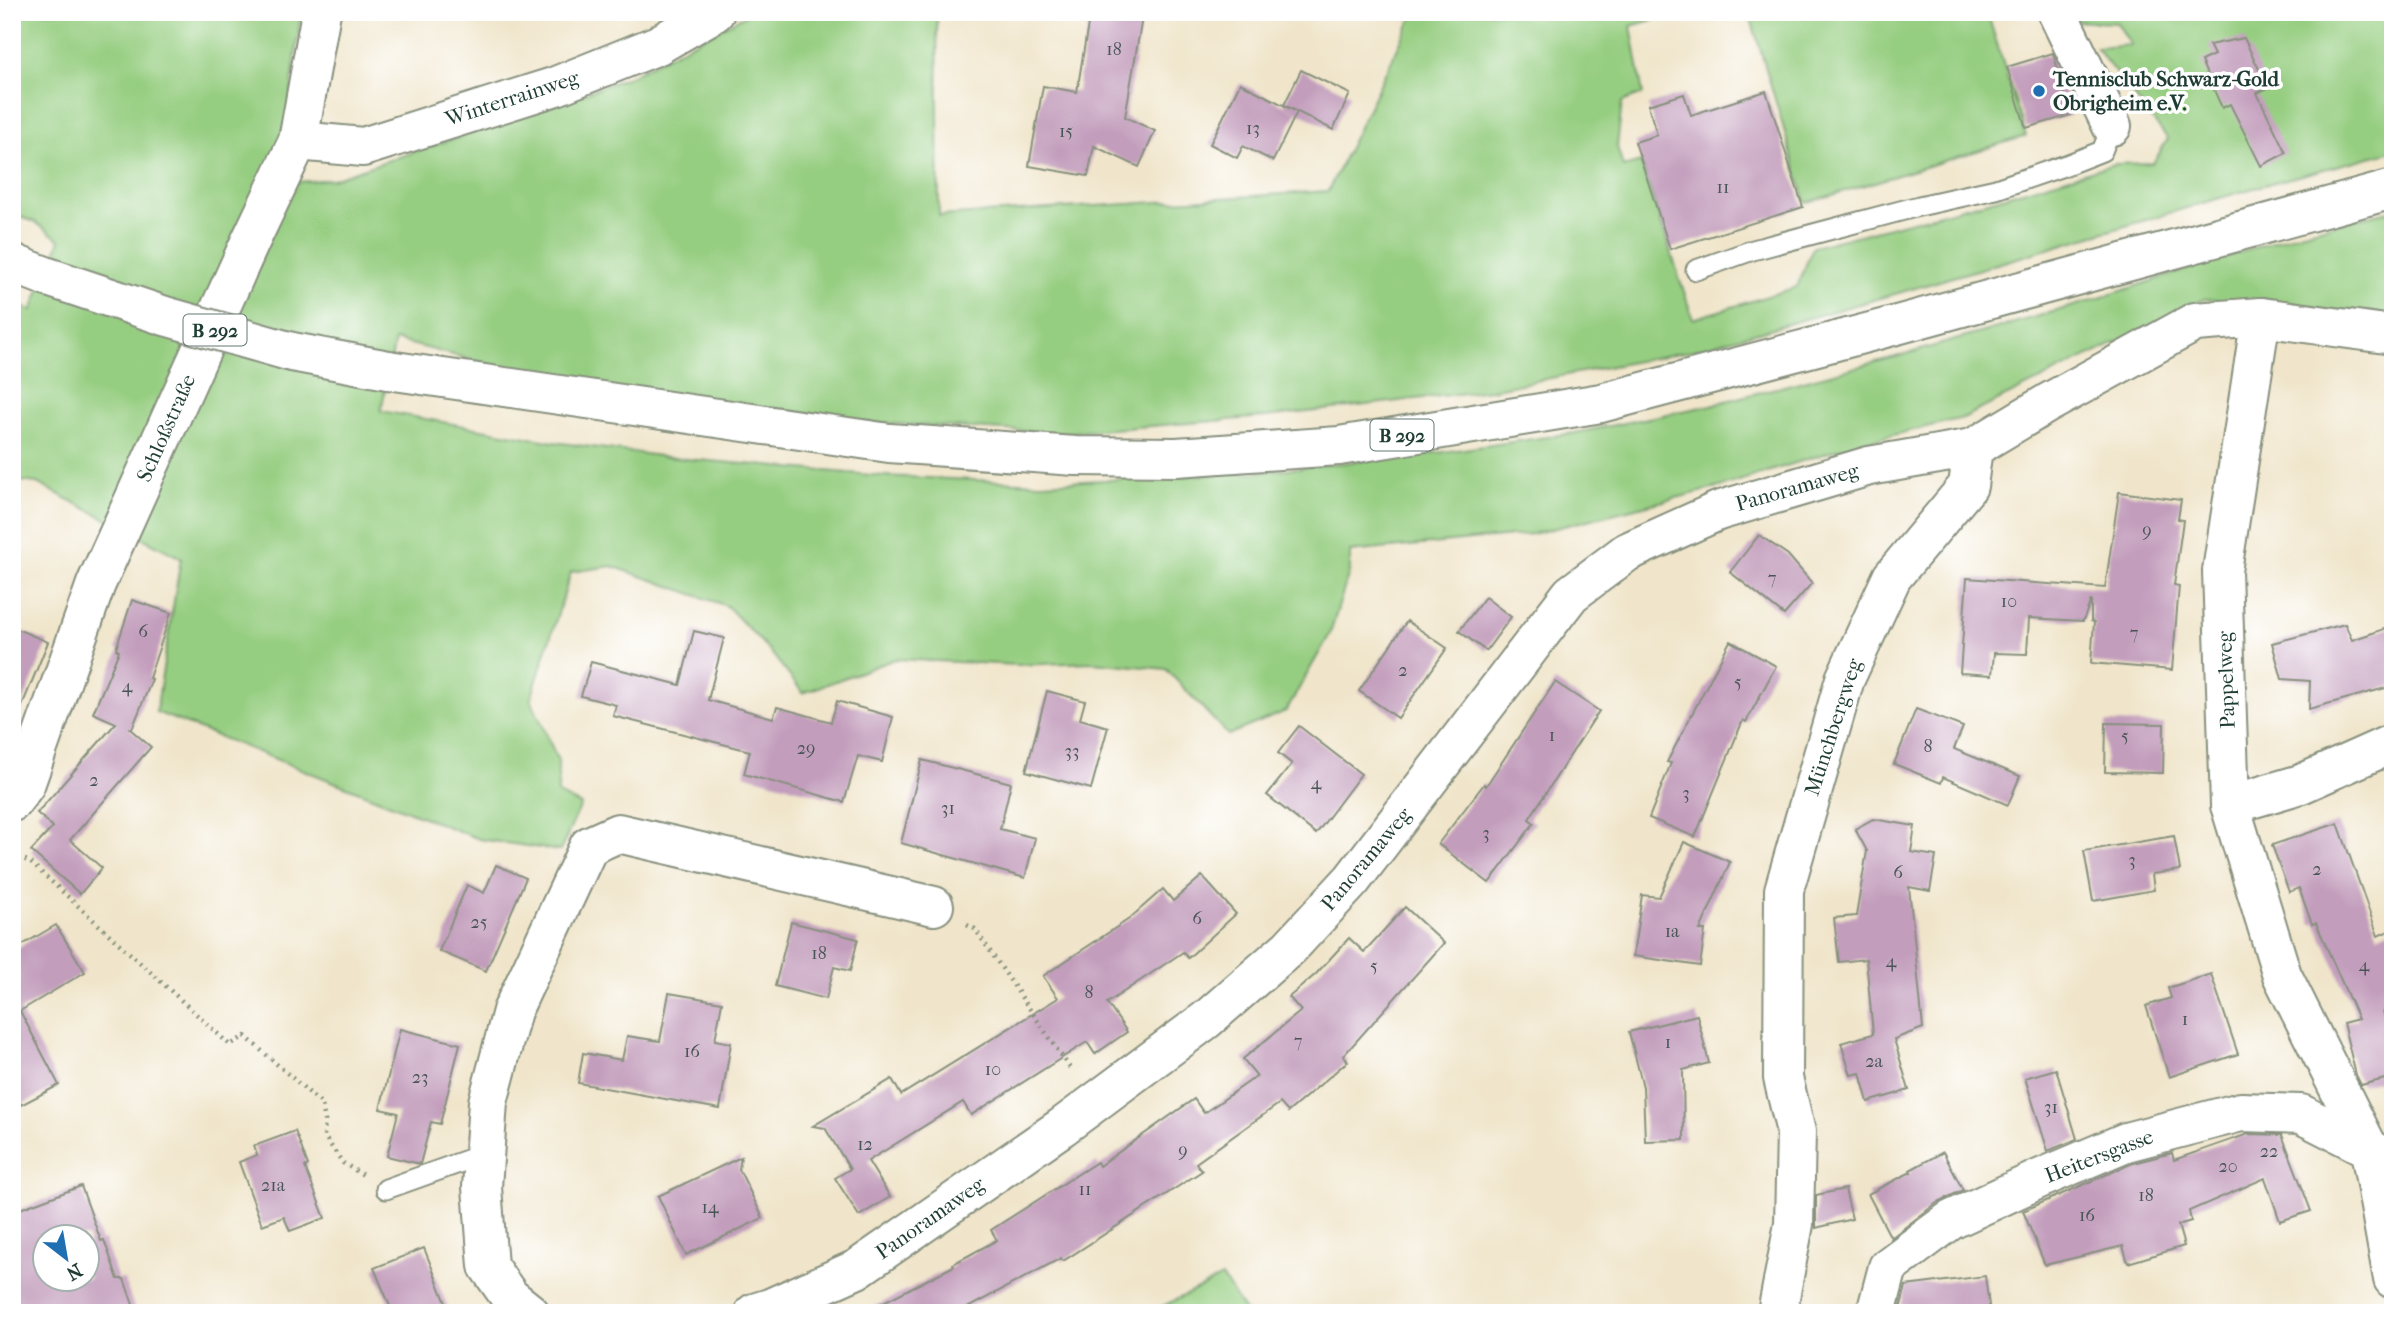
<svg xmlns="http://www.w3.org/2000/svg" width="2405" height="1325" font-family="'IM FELL French Canon',serif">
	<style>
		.green { fill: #96ce81; stroke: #5a865a; stroke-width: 2 }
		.building { fill: #c29dbc; fill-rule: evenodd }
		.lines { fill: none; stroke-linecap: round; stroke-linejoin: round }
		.lane-casing { stroke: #88917f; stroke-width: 23 }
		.street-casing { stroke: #88917f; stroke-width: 42 }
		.highway-casing { stroke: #88917f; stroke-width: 42 }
		.path { stroke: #88917f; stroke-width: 4.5; stroke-dasharray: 2 5; stroke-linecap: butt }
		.lane { stroke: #fff; stroke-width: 19 }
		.street { stroke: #fff; stroke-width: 38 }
		.highway { stroke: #fff; stroke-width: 38 }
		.highway-bridge-casing { stroke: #88917f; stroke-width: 42; stroke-linecap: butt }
		.highway-bridge { stroke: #fff; stroke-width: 38 }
		.poi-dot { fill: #1f6fb2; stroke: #fff; stroke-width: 2.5 }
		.labels { text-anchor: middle; stroke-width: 7; stroke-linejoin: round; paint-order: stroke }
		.number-label { font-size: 18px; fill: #485556 }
		.shield { fill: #fff; stroke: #627771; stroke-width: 2 }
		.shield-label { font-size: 19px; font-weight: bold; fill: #1f3d34 }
		.poi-label { font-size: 21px; font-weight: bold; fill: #1f3d34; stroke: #fff; text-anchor: start }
		.street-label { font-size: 21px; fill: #1f3d34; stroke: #fff }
	</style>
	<rect width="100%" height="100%" fill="#fff"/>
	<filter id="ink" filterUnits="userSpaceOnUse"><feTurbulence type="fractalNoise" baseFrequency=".0143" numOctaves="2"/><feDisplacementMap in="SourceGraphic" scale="14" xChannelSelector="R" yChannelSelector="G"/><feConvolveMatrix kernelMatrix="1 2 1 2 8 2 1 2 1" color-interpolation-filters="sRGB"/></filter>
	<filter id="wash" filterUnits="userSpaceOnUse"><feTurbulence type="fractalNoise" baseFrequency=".00686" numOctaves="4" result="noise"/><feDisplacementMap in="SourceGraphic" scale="28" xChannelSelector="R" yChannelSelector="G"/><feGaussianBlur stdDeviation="1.57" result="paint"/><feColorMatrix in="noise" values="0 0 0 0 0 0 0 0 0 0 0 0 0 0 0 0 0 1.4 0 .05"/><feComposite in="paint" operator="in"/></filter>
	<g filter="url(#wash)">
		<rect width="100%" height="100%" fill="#f0e5ca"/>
		<g class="green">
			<polygon points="12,12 301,12 288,116 262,185 332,179 529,114 628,77 751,12 937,12 939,216 1328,191 1415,12 1680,12 1631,26 1643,94 1622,102 1617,147 1623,167 1641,162 1693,319 1797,287 1813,247 1985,202 2114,164 2153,163 2168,139 2096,48 2131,45 2117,23 2072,21 2067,12 2393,12 2393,151 2271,183 1895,294 1694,350 1490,390 1266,417 1061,433 860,422 570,385 395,340 381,411 554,442 675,458 883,476 1041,483 1250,473 1443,452 1575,433 1707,406 1903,355 2084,303 2303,232 2393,210 2393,323 2295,308 2204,299 1963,418 1852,445 1720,487 1532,534 1350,552 1350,569 1330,634 1286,711 1228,735 1166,669 1093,662 1018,665 895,659 803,693 769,650 727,606 612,566 571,572 531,699 558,761 558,794 581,805 560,851 479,839 156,712 181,558 37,483 12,480 12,304 32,310 60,240 35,222 12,214"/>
			<polygon points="1749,12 1987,12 2026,136 1806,203"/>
			<polygon points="1222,1277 1246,1313 1149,1313"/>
		</g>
		<g id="blocks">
			<g class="building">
				<polygon points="1095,12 1143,12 1125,117 1155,131 1139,167 1094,146 1088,176 1029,166 1043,86 1077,92 1089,18 1094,18"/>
				<polygon points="2244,38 2268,88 2257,93 2286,153 2261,166 2230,104 2222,108 2201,61 2214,55 2209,45"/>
				<polygon points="2053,53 2071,115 2026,128 2007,67"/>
				<polygon points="1301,70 1350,94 1333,130 1284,105"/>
				<polygon points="1240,83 1297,112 1273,161 1243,146 1237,158 1210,144"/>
				<polygon points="1766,91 1803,207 1670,249 1635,142 1657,135 1648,105 1684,94 1691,115"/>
				<polygon points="2119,492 2181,500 2178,519 2183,520 2174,585 2179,586 2172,670 2091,663 2094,622 2091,621 2091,600 2083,621 2029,618 2027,654 1994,653 1992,675 1960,673 1967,578 2105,588"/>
				<polygon points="1759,535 1788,555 1812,583 1784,615 1730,572"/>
				<polygon points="1485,597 1511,617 1486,651 1459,631"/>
				<polygon points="132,600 171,613 149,678 152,679 132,729 129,728 151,747 70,840 102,868 80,894 31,851 53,827 37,813 116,723 93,713 119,651 116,649"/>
				<polygon points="1407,621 1447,648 1398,718 1359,691"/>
				<polygon points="2345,624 2352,640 2393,626 2393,686 2309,709 2310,681 2282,679 2272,643"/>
				<polygon points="12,627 48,642 13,728 12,728"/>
				<polygon points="694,631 724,638 708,700 773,718 777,707 831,722 837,701 893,717 882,762 858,756 844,802 744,774 750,751 613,716 616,705 581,696 591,662 680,685"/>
				<polygon points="1730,641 1776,666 1746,722 1743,720 1695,837 1649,818 1671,763 1667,762"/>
				<polygon points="1555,682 1599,711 1529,819 1534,823 1489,883 1438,844 1484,784 1486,786"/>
				<polygon points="1047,691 1085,701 1080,719 1108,727 1091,789 1026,771"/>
				<polygon points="1916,709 1963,727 1954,749 2020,776 2008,805 1943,777 1941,783 1894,764"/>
				<polygon points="2106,723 2164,724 2163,773 2105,772"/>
				<polygon points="1299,726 1361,774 1316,834 1267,795 1292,764 1278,753"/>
				<polygon points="922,760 1011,783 1000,829 1035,838 1025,878 901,843"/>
				<polygon points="1873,819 1915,826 1911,852 1936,856 1930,891 1909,887 1923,1028 1894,1039 1909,1090 1868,1102 1860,1073 1851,1075 1841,1043 1873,1034 1866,959 1839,962 1834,918 1856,916 1867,851 1855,829"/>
				<polygon points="2338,823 2378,936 2393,929 2393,1008 2383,1011 2393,1047 2393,1077 2361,1085 2356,1075 2343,1023 2358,1019 2316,923 2312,924 2299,888 2289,892 2272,845"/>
				<polygon points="2174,836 2180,870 2152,874 2154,890 2093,901 2084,851"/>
				<polygon points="1684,842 1730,862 1700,930 1705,930 1700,966 1633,956 1642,895 1659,897"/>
				<polygon points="496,865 526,878 486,971 439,951 467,885 484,893"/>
				<polygon points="1202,876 1236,914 1188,958 1183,952 1107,1003 1127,1032 1095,1054 1087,1042 971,1115 963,1102 868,1161 890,1197 859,1216 835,1178 850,1169 825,1128 813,1126 892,1079 901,1095 1058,998 1043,976 1129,919 1163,889 1173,901"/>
				<polygon points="1405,907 1444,943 1343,1056 1348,1061 1288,1112 1280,1103 1196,1163 1202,1171 1063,1261 1061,1258 958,1313 862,1313 954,1266 953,1264 997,1240 991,1230 1097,1162 1099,1166 1194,1099 1204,1113 1257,1076 1243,1059 1301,1011 1289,997 1316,974 1349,938 1364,952"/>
				<polygon points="791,922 858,939 850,971 834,967 826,999 775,986"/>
				<polygon points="56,925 85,972 20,1011 59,1085 21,1105 12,1089 12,951"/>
				<polygon points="2211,974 2238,1054 2169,1077 2146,1006 2171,998 2168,988"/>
				<polygon points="669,993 722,1002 715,1040 731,1043 720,1109 578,1083 583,1053 622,1060 627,1036 660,1041"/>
				<polygon points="1697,1015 1709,1063 1683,1070 1684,1140 1645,1141 1643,1087 1629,1032"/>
				<polygon points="400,1029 460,1044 440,1124 431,1122 420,1164 387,1156 398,1113 380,1109"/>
				<polygon points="2056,1069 2077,1139 2048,1151 2025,1078"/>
				<polygon points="295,1131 308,1165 305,1167 325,1218 290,1231 284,1217 262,1225 239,1162 257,1155 254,1146"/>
				<polygon points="2248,1134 2282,1135 2311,1211 2280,1221 2265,1178 2189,1211 2191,1221 2178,1225 2184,1246 2128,1263 2123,1246 2045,1265 2023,1211 2133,1163 2172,1153 2174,1160"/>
				<polygon points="1943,1152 1963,1190 1938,1202 1891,1238 1868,1194 1911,1172 1910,1170"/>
				<polygon points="741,1157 739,1169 763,1218 686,1255 658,1196"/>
				<path d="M81 1186 101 1241 104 1240 118 1279H124L136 1313H12V1212ZM46 1237H88V1279H46Z"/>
				<polygon points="1845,1189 1852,1219 1816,1228 1816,1195"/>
				<polygon points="424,1248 450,1313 393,1313 374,1268"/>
				<polygon points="1985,1276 1990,1313 1899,1313 1906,1286"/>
			</g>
		</g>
	</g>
	<g filter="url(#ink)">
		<use href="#blocks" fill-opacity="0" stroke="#88917f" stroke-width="2"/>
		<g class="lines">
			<defs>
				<g id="lane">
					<polyline points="1696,270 1753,250 1919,206 1996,189 2066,165 2102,151 2112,126"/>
					<polyline points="386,1189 484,1154"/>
				</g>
				<g id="street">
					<polyline points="2057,12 2112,126"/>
					<polyline points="298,141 363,147 556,86 658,45 715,12"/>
					<polyline points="2393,335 2261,317 2222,571 2230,805 2282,975 2370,1151 2393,1279"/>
					<polyline points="12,802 25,785 96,584 251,240 298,141 321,12"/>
					<polyline points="2230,805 2301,784 2393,743"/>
					<polyline points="530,1313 510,1297 488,1266 482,1187 488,1102 512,1011 589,846 618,833 934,906"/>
					<polyline points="754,1313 770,1308 857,1269 1062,1127 1206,1020 1290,947 1352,880 1571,594 1627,552 1718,511 1869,466 1973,448"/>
					<polyline points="1777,1313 1794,1224 1796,1132 1783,1078 1784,890 1845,679 1892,577 1968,486 1973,448 2048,403 2195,322 2261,317"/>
					<polyline points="1876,1313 1888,1267 1951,1220 2039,1179 2126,1142 2241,1112 2301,1114 2374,1151"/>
				</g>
				<g id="highway">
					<polyline points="12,263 45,276"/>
					<polyline points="388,370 889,443 1075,456 1176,457 1339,446 1601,403 1893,326 2393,189"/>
				</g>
			</defs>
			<use href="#lane" class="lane-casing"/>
			<use href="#street" class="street-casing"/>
			<use href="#highway" class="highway-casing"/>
			<g class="path">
				<polyline points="12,854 30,862 230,1045 245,1036 322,1104 325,1121 324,1136 343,1163 363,1175"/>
				<polyline points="967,925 975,929 1072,1071"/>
			</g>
			<use href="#lane" class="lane"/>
			<use href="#street" class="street"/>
			<use href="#highway" class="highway"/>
			<defs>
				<polyline id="highway-bridge" points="45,276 165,316 292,352 388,370"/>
			</defs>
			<use href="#highway-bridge" class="highway-bridge-casing"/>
			<use href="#highway-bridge" class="highway-bridge"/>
		</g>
	</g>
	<circle class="poi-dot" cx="2039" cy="91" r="7"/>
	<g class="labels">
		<g class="number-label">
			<text x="1114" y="55">18</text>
			<text x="1253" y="134">13</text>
			<text x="1066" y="137">15</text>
			<text x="1723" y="193">11</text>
			<text x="2147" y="536">9</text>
			<text x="1772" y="584">7</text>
			<text x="2009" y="607">10</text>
			<text x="143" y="637">6</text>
			<text x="2134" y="639">7</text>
			<text x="1403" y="676">2</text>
			<text x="1738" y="688">5</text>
			<text x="127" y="692">4</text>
			<text x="1552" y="741">1</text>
			<text x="2125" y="742">5</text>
			<text x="1928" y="752">8</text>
			<text x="806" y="754">29</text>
			<text x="1072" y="757">33</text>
			<text x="94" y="786">2</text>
			<text x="1316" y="789">4</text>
			<text x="1686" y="799">3</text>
			<text x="948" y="814">31</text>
			<text x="1486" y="839">3</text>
			<text x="2132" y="866">3</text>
			<text x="2317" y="875">2</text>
			<text x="1898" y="878">6</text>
			<text x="1197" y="924">6</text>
			<text x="479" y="928">25</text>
			<text x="1672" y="937">1a</text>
			<text x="819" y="959">18</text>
			<text x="1891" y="967">4</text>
			<text x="2364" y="971">4</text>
			<text x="1374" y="972">5</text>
			<text x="1089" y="998">8</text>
			<text x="2185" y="1025">1</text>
			<text x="1298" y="1047">7</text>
			<text x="1668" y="1048">1</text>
			<text x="692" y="1057">16</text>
			<text x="1874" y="1067">2a</text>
			<text x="993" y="1075">10</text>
			<text x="420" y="1083">23</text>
			<text x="2051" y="1113">31</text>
			<text x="865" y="1150">12</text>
			<text x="1183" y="1156">9</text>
			<text x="2269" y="1157">22</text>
			<text x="2228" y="1172">20</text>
			<text x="273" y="1191">21a</text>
			<text x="1085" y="1195">11</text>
			<text x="2146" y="1201">18</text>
			<text x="710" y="1213">14</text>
			<text x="2087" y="1221">16</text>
		</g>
		<g class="shield">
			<rect x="183.5" y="314.5" width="63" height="31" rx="5"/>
			<rect x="1370.5" y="419.5" width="63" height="31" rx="5"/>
		</g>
		<g class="shield-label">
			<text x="215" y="337">B 292</text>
			<text x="1402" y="442">B 292</text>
		</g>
		<g class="poi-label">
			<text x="2053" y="86">Tennisclub Schwarz-Gold<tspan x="2053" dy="24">Obrigheim e.V.</tspan></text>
		</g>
		<g class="street-label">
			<text transform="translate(512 98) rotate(-18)" y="7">Winterrainweg</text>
			<text transform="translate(166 428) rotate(-66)" y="7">Schloßstraße</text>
			<text transform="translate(1797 487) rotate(-16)" y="7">Panoramaweg</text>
			<text transform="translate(2226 680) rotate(-92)" y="7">Pappelweg</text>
			<text transform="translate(1833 727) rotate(-72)" y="7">Münchbergweg</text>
			<text transform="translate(1366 859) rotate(-50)" y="7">Panoramaweg</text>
			<text transform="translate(2099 1156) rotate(-21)" y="7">Heitersgasse</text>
			<text transform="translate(930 1218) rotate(-35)" y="7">Panoramaweg</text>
		</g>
	</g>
	<rect width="2405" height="1325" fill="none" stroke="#fff" stroke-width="42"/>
	<g transform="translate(66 1258) rotate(149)"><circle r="33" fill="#ffffff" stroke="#a5b1ae" stroke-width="2"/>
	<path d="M0-5L12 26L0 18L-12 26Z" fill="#1f6fb2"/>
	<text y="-10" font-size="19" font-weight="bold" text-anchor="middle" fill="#1f3d34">N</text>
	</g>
</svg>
